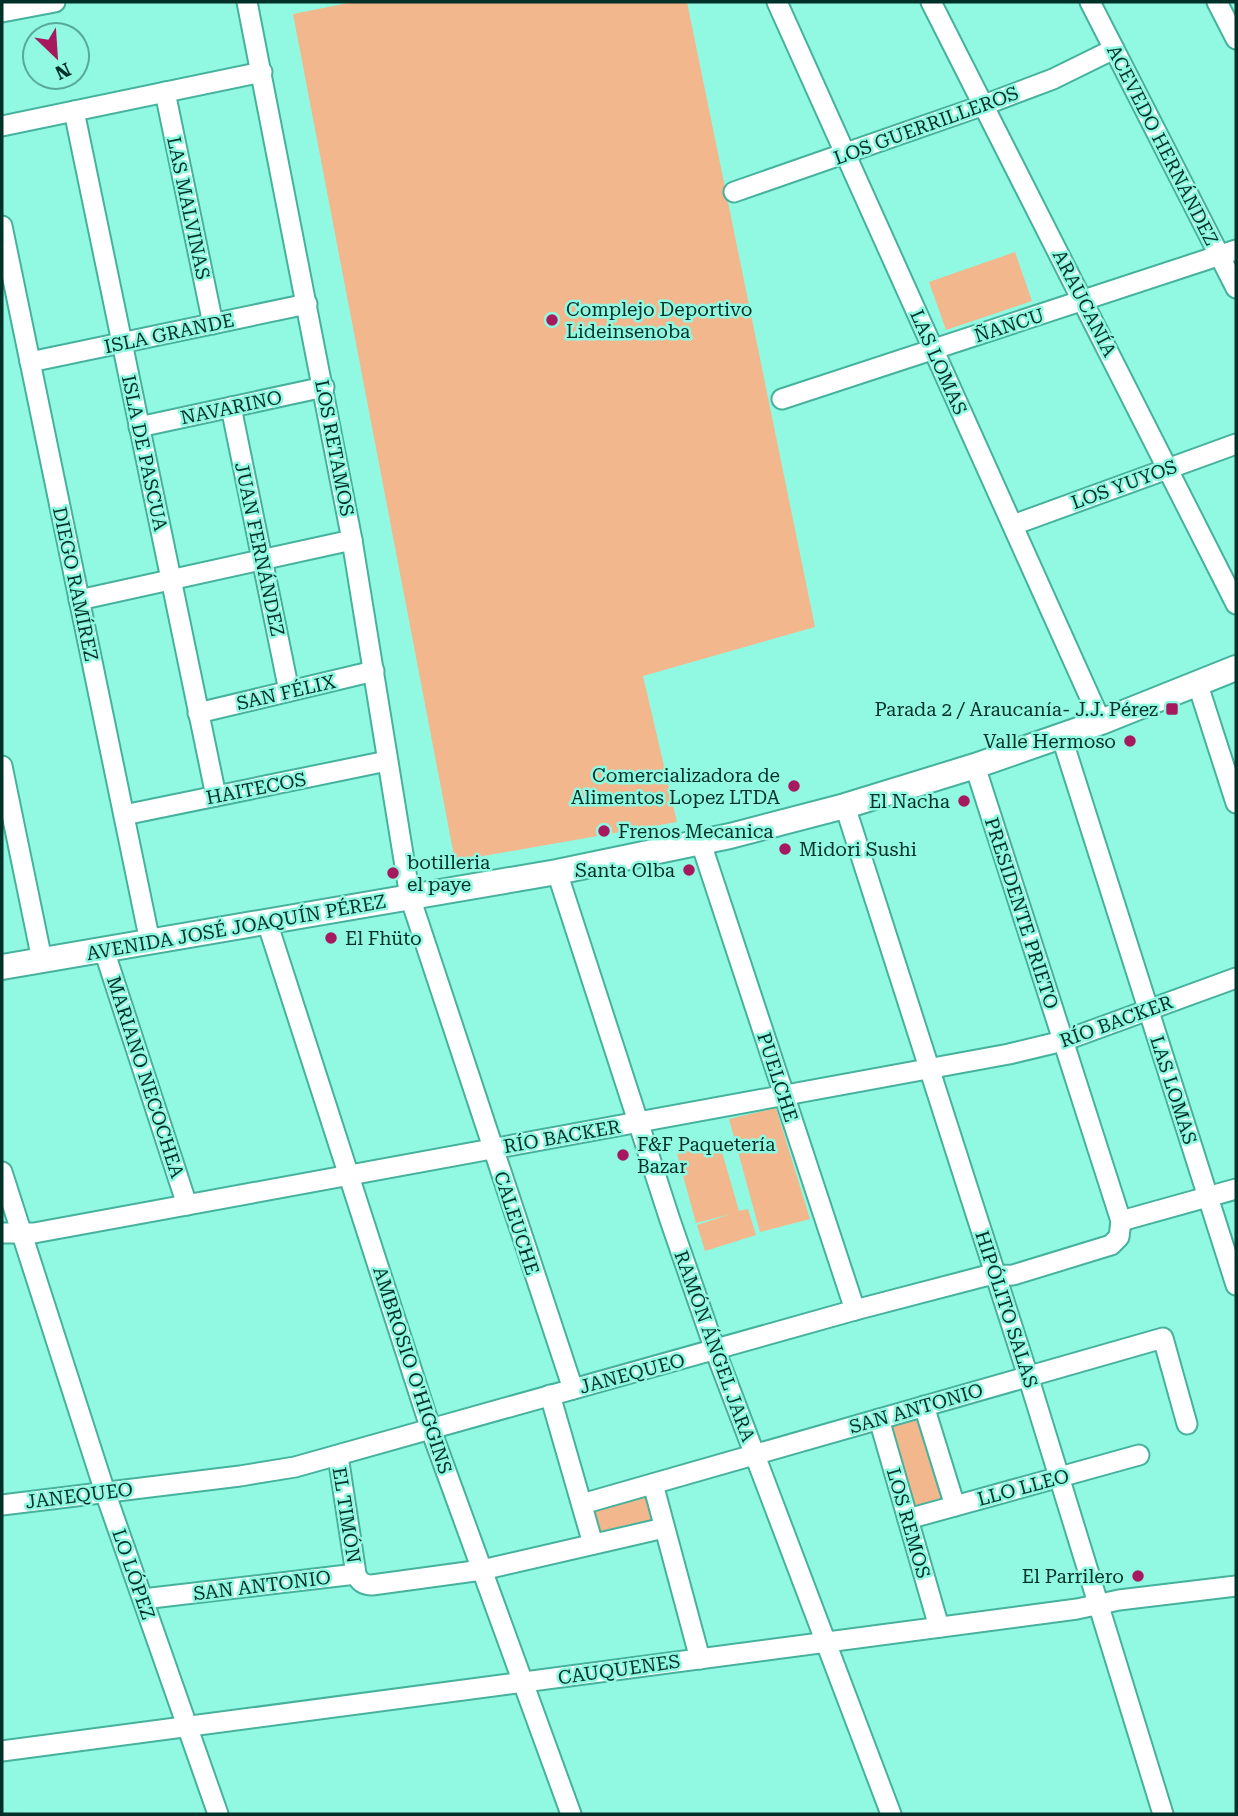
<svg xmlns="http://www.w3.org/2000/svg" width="1238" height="1816" font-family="'Roboto Serif',serif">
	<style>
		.green { fill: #f2b78c }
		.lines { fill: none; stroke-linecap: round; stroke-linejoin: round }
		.minor-casing { stroke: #46b19c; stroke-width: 23 }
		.major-casing { stroke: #46b19c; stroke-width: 28 }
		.minor { stroke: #fff; stroke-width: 19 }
		.major { stroke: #fff; stroke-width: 24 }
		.poi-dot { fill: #a6195e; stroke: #91f9e2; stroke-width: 2.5 }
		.labels { text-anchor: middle; stroke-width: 5; stroke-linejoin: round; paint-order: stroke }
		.street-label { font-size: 19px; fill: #003128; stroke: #91f9e2 }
		.poi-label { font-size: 19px; fill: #003128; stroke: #91f9e2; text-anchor: start }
	</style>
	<rect width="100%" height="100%" fill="#91f9e2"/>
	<g class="green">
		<polygon points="353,2 687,2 815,627 643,676 677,822 455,861 293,14"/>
		<polygon points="1015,252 1032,301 946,330 929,282"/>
		<polygon points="776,1108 810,1219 760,1232 729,1119"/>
		<polygon points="719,1142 739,1211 748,1209 756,1235 705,1251 697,1225 731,1214 696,1223 677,1154"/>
		<polygon points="919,1417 944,1501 913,1510 888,1426"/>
		<polygon points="646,1492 655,1524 596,1538 587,1508"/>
	</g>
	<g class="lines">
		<defs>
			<g id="minor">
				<polyline points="247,2 352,540 410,897 573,1389"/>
				<polyline points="777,2 1101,722"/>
				<polyline points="931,2 1236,604"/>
				<polyline points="1090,2 1236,288"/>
				<polyline points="1217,2 1236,39"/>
				<polyline points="2,12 55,2"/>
				<polyline points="165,92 213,324"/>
				<polyline points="74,111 216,796"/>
				<polyline points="2,126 262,72"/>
				<polyline points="734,192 984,105 1053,79 1114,49"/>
				<polyline points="2,226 150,942"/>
				<polyline points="30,362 307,304"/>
				<polyline points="782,399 1236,250"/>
				<polyline points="231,407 289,691"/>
				<polyline points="139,427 324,387"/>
				<polyline points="1013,525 1236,444"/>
				<polyline points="79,600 352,540"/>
				<polyline points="1198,685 1236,803"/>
				<polyline points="198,713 374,671"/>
				<polyline points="1061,735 1236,1285"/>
				<polyline points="2,766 42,960"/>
				<polyline points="845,806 1028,1376 1163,1814"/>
				<polyline points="124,815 387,761"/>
				<polyline points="701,843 855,1310"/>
				<polyline points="557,872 670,1220 715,1350 891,1814"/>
				<polyline points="267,922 431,1430 571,1814"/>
				<polyline points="104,950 187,1205"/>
				<polyline points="2,1172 105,1492 218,1814"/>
				<polyline points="1121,1221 1236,1189"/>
				<polyline points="2,1233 34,1233 1009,1054 1063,1041 1236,978"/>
				<polyline points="550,1395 593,1544"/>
				<polyline points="924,1406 955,1506"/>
				<polyline points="879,1419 939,1627"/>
				<path d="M338 1456 356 1574C359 1582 364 1585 372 1585L482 1570 664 1528"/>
				<polyline points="653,1484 700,1659"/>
				<polyline points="582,1504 1163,1338 1187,1424"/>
				<polyline points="2,1505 240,1476 295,1467 855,1310 985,1276 1013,1275 1111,1245 1119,1237 1121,1221 975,766"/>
				<polyline points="908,1519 1139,1455"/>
				<polyline points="143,1599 356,1574"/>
				<polyline points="2,1751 1077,1609 1119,1600 1236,1586"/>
			</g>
			<polyline id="major" points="2,967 557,872 730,836 845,806 975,766 1101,722 1236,668"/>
		</defs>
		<use href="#minor" class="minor-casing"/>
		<use href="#major" class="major-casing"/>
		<use href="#minor" class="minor"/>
		<use href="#major" class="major"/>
	</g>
	<g class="poi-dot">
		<circle cx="552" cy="320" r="7"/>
		<rect x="1165" y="702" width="14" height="14" rx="3.5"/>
		<circle cx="1130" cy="741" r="7"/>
		<circle cx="794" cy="786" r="7"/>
		<circle cx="964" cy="801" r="7"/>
		<circle cx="604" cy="831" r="7"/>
		<circle cx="785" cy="849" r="7"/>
		<circle cx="689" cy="870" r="7"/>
		<circle cx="393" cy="873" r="7"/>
		<circle cx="331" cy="938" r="7"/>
		<circle cx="623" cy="1155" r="7"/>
		<circle cx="1138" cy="1576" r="7"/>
	</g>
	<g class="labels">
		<g class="street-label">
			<text transform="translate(926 125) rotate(-20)" y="7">LOS GUERRILLEROS</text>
			<text transform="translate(1163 145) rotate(63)" y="7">ACEVEDO HERNÁNDEZ</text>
			<text transform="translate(189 208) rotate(78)" y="7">LAS MALVINAS</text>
			<text transform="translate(1085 303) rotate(63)" y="7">ARAUCANÍA</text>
			<text transform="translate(1009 325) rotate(-18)" y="7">ÑANCU</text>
			<text transform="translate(169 333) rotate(-12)" y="7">ISLA GRANDE</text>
			<text transform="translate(939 362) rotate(66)" y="7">LAS LOMAS</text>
			<text transform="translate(231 407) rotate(-12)" y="7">NAVARINO</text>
			<text transform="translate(335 448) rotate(79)" y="7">LOS RETAMOS</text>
			<text transform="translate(145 453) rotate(78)" y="7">ISLA DE PASCUA</text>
			<text transform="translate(1124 484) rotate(-20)" y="7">LOS YUYOS</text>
			<text transform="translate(260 549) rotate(78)" y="7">JUAN FERNÁNDEZ</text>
			<text transform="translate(76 584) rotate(78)" y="7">DIEGO RAMÍREZ</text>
			<text transform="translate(286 692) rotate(-13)" y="7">SAN FÉLIX</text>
			<text transform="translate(256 788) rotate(-11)" y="7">HAITECOS</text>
			<text transform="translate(1022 913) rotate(72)" y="7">PRESIDENTE PRIETO</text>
			<text transform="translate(236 927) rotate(-10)" y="7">AVENIDA JOSÉ JOAQUÍN PÉREZ</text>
			<text transform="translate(1116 1021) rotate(-20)" y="7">RÍO BACKER</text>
			<text transform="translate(146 1077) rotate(72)" y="7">MARIANO NECOCHEA</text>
			<text transform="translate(778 1077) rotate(72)" y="7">PUELCHE</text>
			<text transform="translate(1174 1090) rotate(72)" y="7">LAS LOMAS</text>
			<text transform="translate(562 1136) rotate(-10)" y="7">RÍO BACKER</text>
			<text transform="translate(517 1223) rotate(72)" y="7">CALEUCHE</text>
			<text transform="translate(1007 1309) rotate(72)" y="7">HIPÓLITO SALAS</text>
			<text transform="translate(715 1346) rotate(70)" y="7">RAMÓN ÁNGEL JARA</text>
			<text transform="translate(413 1370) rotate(72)" y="7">AMBROSIO O'HIGGINS</text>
			<text transform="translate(632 1373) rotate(-15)" y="7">JANEQUEO</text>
			<text transform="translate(916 1408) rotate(-16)" y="7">SAN ANTONIO</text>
			<text transform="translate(1023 1487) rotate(-15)" y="7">LLO LLEO</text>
			<text transform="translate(79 1495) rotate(-7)" y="7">JANEQUEO</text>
			<text transform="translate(347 1515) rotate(81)" y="7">EL TIMÓN</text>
			<text transform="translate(909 1523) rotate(74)" y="7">LOS REMOS</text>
			<text transform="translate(134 1574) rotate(71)" y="7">LO LÓPEZ</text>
			<text transform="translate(262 1585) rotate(-7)" y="7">SAN ANTONIO</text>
			<text transform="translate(619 1669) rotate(-8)" y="7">CAUQUENES</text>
		</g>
		<g class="poi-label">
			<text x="566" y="316">Complejo Deportivo<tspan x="566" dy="22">Lideinsenoba</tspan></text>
			<text x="1158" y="716" text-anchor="end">Parada 2 / Araucanía- J.J. Pérez</text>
			<text x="1116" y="748" text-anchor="end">Valle Hermoso</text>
			<text x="780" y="782" text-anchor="end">Comercializadora de<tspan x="780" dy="22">Alimentos Lopez LTDA</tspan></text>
			<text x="950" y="808" text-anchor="end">El Nacha</text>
			<text x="618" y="838">Frenos Mecanica</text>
			<text x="799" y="856">Midori Sushi</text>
			<text x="407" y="869">botilleria<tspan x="407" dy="22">el paye</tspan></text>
			<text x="675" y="877" text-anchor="end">Santa Olba</text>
			<text x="345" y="945">El Fhüto</text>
			<text x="637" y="1151">F&amp;F Paquetería<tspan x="637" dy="22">Bazar</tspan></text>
			<text x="1124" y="1583" text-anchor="end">El Parrilero</text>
		</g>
	</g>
	<rect width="1238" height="1816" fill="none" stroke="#003128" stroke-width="7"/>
	<g transform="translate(56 56) rotate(155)"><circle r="33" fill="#91f9e2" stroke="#57a998" stroke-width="2"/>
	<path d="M0-5L12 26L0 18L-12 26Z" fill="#a6195e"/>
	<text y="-10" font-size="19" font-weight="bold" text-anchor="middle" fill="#003128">N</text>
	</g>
</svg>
